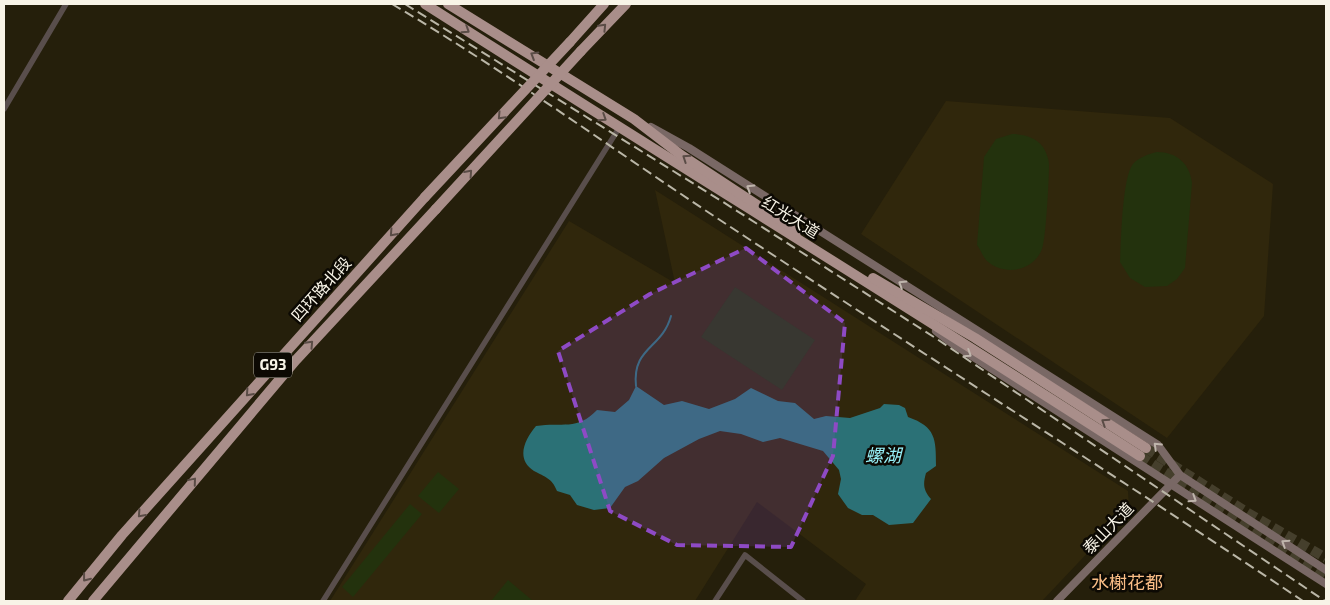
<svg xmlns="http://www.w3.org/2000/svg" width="1330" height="605" font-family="'Exo 2','Noto Sans SC',sans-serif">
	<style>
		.built { fill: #30270c }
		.green { fill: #23320d }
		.water { fill: #2b7176 }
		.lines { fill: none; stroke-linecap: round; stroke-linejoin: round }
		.stream { stroke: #2b7176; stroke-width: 2 }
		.highway-tunnel { stroke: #453f2c; stroke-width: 10; stroke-dasharray: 10 5; stroke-linecap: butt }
		.street { stroke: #594e4c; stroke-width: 5.5 }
		.secondary { stroke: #796865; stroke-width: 8 }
		.highway { stroke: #a98e8a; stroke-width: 10 }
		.rail { stroke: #bab6a7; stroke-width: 2; stroke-dasharray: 10 5; stroke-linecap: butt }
		.highway-bridge { stroke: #a98e8a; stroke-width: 10 }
		.oneway { stroke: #5a4c46 }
		.oneway2 { stroke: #bfb5ac }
		.marked { fill: #8e4ac5; fill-opacity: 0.2; stroke: #8e4ac5; stroke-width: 4; stroke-dasharray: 10 6; stroke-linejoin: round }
		.labels { text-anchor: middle; stroke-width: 5; stroke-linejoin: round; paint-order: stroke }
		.shield { fill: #0c0903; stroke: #b1aea3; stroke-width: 1 }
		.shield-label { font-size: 15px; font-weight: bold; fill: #f8f4e7 }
		.street-label { font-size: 16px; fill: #f8f4e7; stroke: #0c0903 }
		.water-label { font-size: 18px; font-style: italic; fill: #97f1f8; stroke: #0c0903 }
		.neighbourhood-label { font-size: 18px; fill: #fabd86; stroke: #0c0903 }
	</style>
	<rect width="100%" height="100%" fill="#251f0b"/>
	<g class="built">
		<polygon points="946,101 1170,118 1273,184 1264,316 1167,438 861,234"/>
		<polygon points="655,190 1128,491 1129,509 1042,601 855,601 866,584 757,502 695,601 330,601 569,221 675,283"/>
	</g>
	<g class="green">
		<path d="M1012 134C1023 134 1036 137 1043 147 1046 152 1049 159 1049 165 1049 180 1046 238 1042 249 1033 272 1004 276 987 261 982 256 981 250 977 245L984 157 996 139Z"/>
		<path d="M1157 152C1177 152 1190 164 1192 183L1185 268 1177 279 1167 286 1145 287 1130 278 1120 262C1121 241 1122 178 1133 164 1139 157 1149 154 1157 152Z"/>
		<polygon points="735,287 815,340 782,390 701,337"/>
		<polygon points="438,472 459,489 439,513 418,496"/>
		<polygon points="410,504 422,514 353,597 342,587"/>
		<polygon points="508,580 533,601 491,601"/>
	</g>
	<path class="water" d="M636 386 664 405 682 401 709 409 735 399 751 388 778 401 795 403 814 419 826 416 850 418 880 408 884 404 899 405 905 408 908 417C936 427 936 439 936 466L926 473C923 484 923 490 931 499L913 523 889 525 873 515H862L848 508 838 494 841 479 839 470 823 451 780 438 763 442 741 434 720 431 699 439 664 458 638 481 625 487 610 508 594 510 577 505 570 495 557 491C552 478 545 477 534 471 515 459 525 439 536 426 562 422 577 431 597 410L615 412 629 400Z"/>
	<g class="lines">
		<path class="stream" d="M636 386C632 347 662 349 671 316"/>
		<g class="highway-tunnel">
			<polyline points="1146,448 1248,513 1326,558"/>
			<polyline points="1140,456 1326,576"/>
		</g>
		<g class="street">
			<polyline points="4,109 66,4"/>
			<polyline points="323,601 619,128"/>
			<polyline points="715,601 745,555 803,601"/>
		</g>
		<g class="secondary">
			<polyline points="651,127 689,148 1158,445 1180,475 1326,570"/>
			<polyline points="936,331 953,344 1326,584"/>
			<polyline points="1057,601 1180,475"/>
		</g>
		<g class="highway">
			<path d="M425 4C663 156 903 303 1140 456"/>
			<polyline points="448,4 634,119 681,155 797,231"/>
			<polyline points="570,42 604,4"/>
			<polyline points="581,51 626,4"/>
			<polyline points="873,278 975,338 1146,448"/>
			<polyline points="68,601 122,535 425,197"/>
			<polyline points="93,601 296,360 436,209"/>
		</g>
		<g class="rail">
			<path d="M392 4C507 72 615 151 726 224 918 351 1112 473 1303 601"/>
			<polyline points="405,4 723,202 937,339 1325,601"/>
		</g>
		<g class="highway-bridge">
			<polyline points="425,197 570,42"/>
			<polyline points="436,209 581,51"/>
		</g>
	</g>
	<defs><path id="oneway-chevron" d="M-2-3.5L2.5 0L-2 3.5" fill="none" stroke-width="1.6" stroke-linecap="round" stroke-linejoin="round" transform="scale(1.25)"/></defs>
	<g class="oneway">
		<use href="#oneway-chevron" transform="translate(603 27) rotate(-46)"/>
		<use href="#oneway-chevron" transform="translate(466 30) rotate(33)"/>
		<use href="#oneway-chevron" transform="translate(534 55) rotate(-149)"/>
		<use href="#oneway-chevron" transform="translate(501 116) rotate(133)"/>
		<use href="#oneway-chevron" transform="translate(603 118) rotate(33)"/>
		<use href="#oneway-chevron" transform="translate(686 158) rotate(-146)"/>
		<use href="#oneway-chevron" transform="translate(469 173) rotate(-48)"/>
		<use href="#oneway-chevron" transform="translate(393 233) rotate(132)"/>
		<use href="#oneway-chevron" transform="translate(310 344) rotate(-47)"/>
		<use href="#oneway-chevron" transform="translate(249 393) rotate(132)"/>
		<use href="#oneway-chevron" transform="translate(1105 422) rotate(-147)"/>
		<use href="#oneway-chevron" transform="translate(193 481) rotate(-50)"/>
		<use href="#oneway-chevron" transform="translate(141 514) rotate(132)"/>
		<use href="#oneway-chevron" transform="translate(86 578) rotate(128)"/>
	</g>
	<g class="oneway2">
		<use href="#oneway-chevron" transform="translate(750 188) rotate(-148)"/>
		<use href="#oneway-chevron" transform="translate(902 284) rotate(-148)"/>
		<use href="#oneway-chevron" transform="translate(968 354) rotate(33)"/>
		<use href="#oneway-chevron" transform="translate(1157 446) rotate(-136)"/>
		<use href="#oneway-chevron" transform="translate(1193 499) rotate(33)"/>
		<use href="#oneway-chevron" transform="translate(1285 543) rotate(-147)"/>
	</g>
	<path class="marked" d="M746 248 845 323 833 456 791 547 677 545 610 511 558 351 650 294Z"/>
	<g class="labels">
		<rect class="shield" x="254" y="352.5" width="38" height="25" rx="4"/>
		<g class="shield-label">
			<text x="273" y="370">G93</text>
		</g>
		<g class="street-label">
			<text transform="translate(791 217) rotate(32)" y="6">红光大道</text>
			<text transform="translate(321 289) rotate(-48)" y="6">四环路北段</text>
			<text transform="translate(1108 528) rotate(-46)" y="6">泰山大道</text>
		</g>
		<g class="water-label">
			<text x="883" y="462">螺湖</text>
		</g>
		<g class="neighbourhood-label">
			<text x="1127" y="589">水榭花都</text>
		</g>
	</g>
	<rect width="1330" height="605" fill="none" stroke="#f8f4e7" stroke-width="10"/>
</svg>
